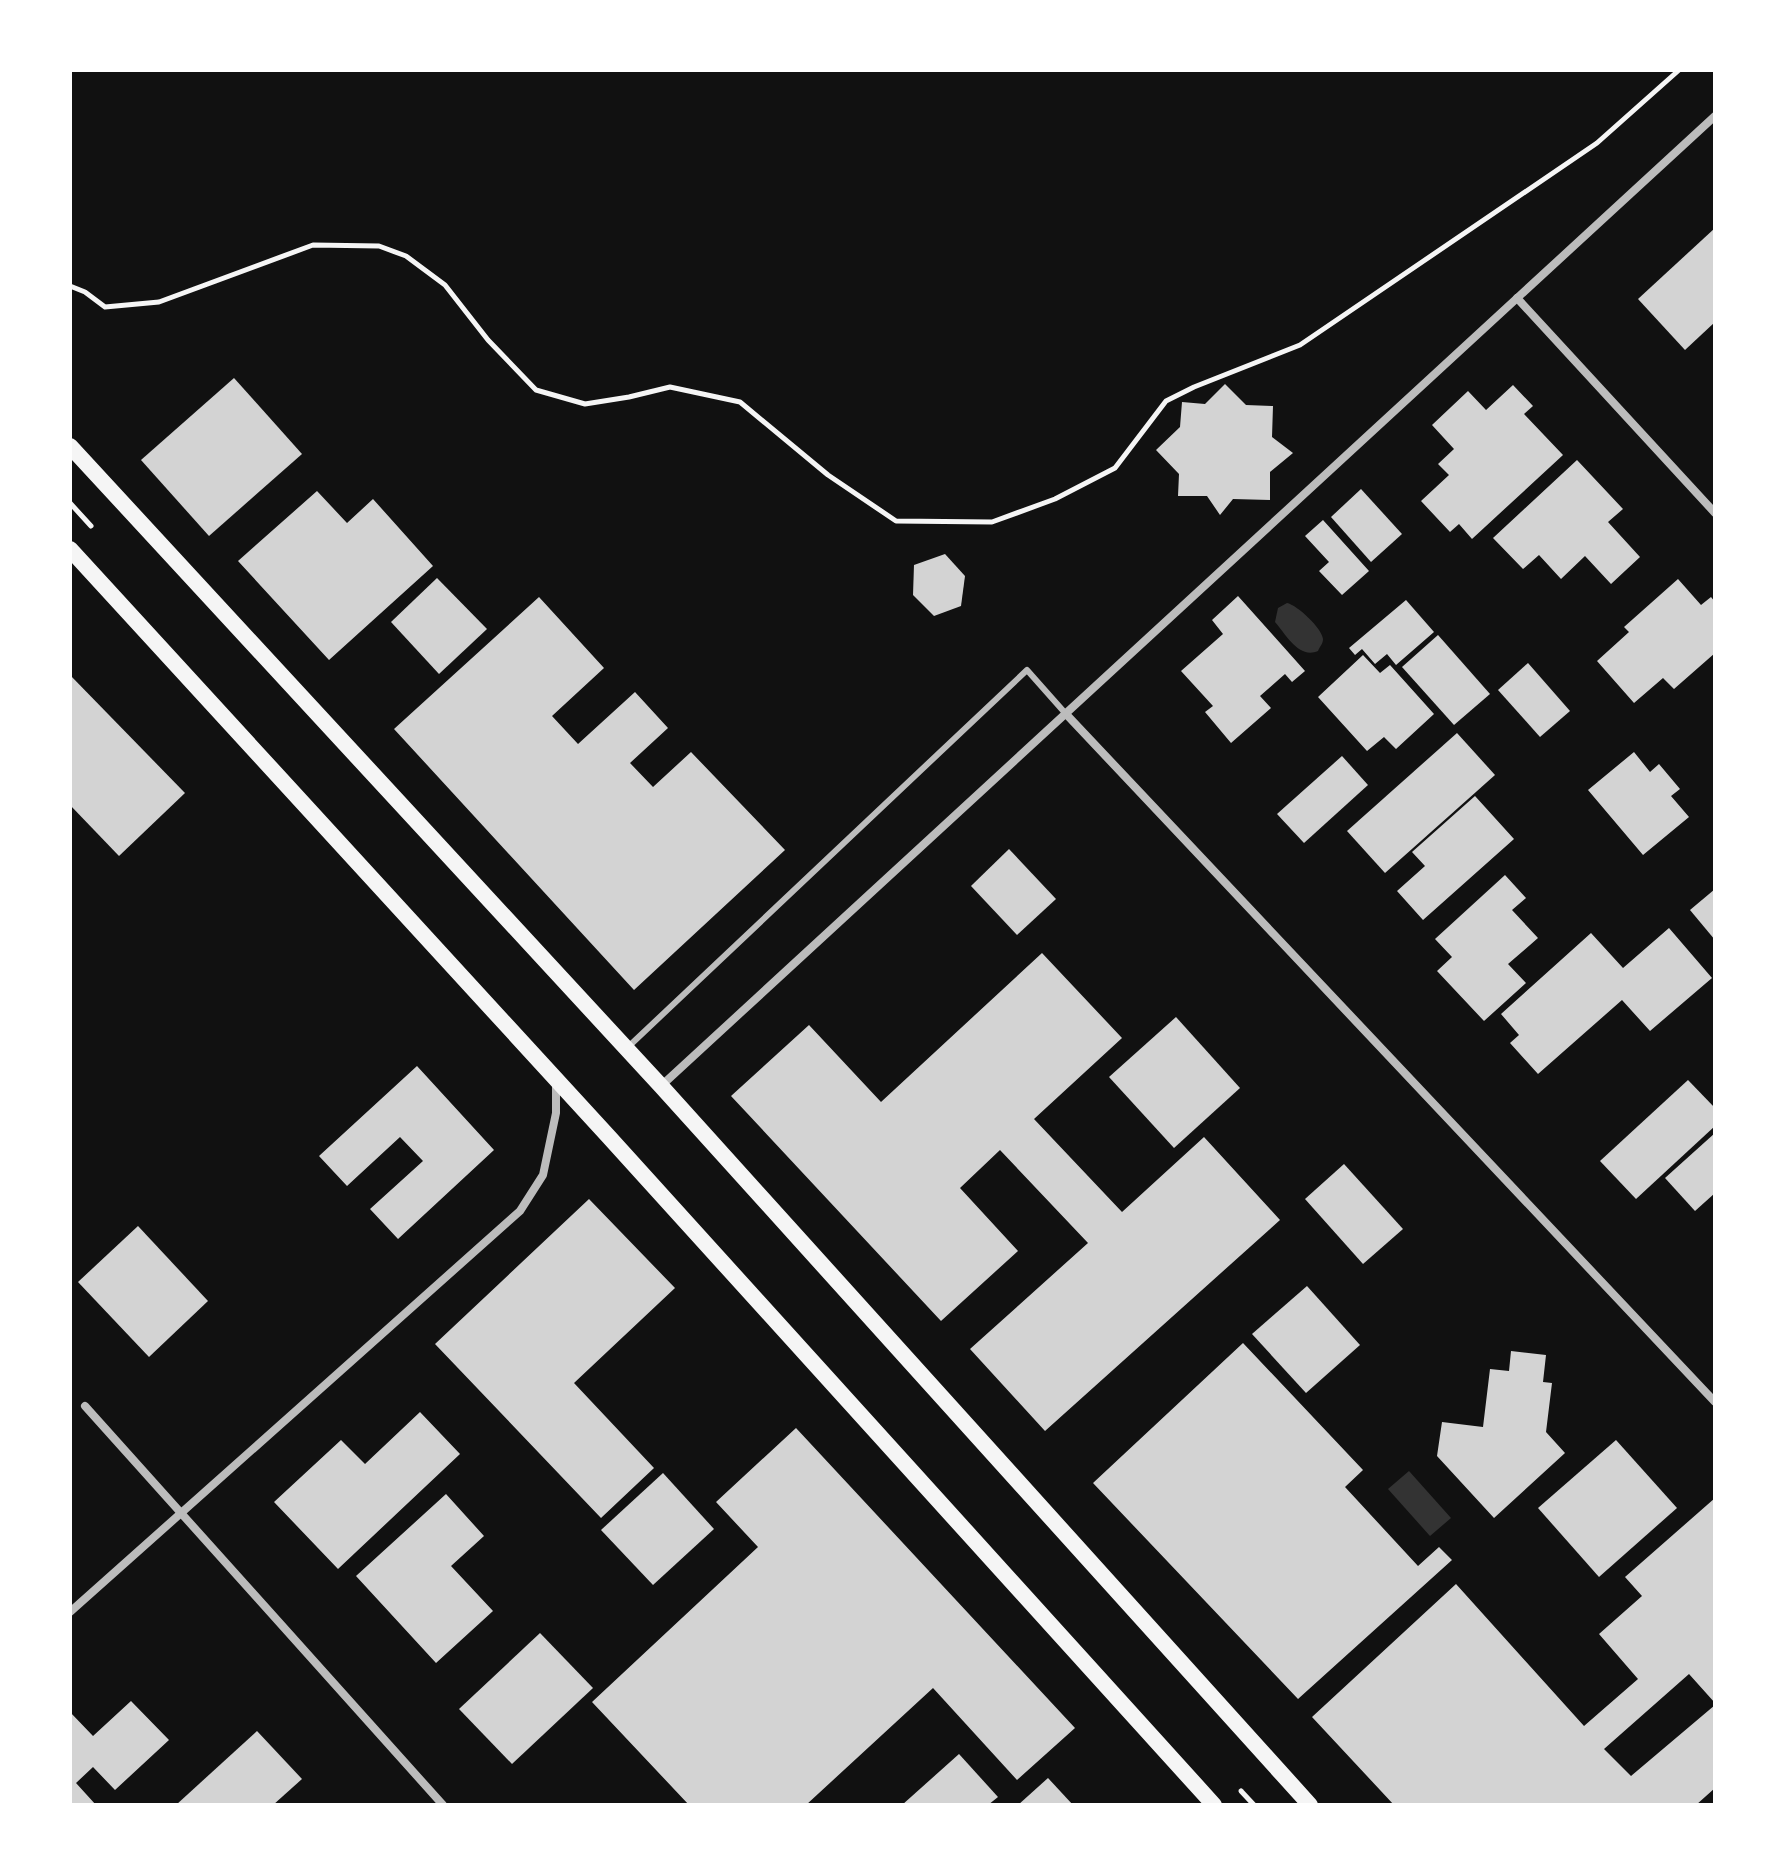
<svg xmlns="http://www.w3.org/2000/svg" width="1785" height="1875" font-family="Lato,sans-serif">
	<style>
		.water { fill: #333 }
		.building { fill: #d3d3d3 }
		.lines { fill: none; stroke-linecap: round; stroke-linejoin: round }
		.path { stroke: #f5f5f5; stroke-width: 5 }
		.service { stroke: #bcbcbc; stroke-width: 6 }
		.minor { stroke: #bcbcbc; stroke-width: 8 }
		.secondary { stroke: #f5f5f5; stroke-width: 16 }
	</style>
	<rect width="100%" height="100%" fill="#111"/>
	<g class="water">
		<path d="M1287 603C1297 605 1322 628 1323 639 1323 644 1320 646 1318 651 1299 659 1287 636 1275 622L1278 608Z"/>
		<polygon points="1409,1471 1451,1518 1430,1536 1388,1489"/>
	</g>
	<g class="building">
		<polygon points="1715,228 1715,322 1685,350 1638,299"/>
		<polygon points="234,378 302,454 209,536 141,460"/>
		<polygon points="1225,384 1246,405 1273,406 1272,437 1293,453 1270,472 1270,500 1233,499 1220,515 1207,496 1178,496 1179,474 1156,450 1180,427 1182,402 1205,404"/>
		<polygon points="1513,385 1533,406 1524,414 1563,455 1472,539 1459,524 1450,532 1421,501 1449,475 1438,464 1454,449 1432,425 1468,391 1486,410"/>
		<polygon points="1577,460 1623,509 1608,522 1640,557 1611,584 1585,556 1561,579 1539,555 1523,569 1493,538"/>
		<polygon points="1361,489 1402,534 1371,562 1331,517"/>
		<polygon points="317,491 347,523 373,499 433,566 329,660 238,561"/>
		<polygon points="1323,520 1369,571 1342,595 1319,571 1329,562 1305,536"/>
		<polygon points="945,554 965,576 961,606 934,616 913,595 914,565"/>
		<polygon points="437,578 487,629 439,674 391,622"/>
		<polygon points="1678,579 1701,605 1711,597 1715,602 1715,653 1674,689 1663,678 1634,703 1597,661 1629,632 1624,627"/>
		<polygon points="1238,596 1305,671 1292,682 1285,674 1260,696 1271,708 1231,743 1205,712 1213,706 1181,671 1223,634 1212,620"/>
		<polygon points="539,597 604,668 552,716 578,744 635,692 668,728 630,763 653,787 691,752 785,850 634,990 394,729"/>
		<polygon points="1406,600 1434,632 1396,665 1387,654 1375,664 1362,649 1355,655 1349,648"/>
		<polygon points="1438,635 1490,694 1454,725 1402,667"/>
		<polygon points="1363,655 1380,673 1390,665 1434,714 1396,749 1384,737 1367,751 1318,697"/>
		<polygon points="1528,663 1570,711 1540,737 1498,690"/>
		<polygon points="70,675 185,793 119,856 70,805"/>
		<polygon points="1457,733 1495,775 1385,873 1347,831"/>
		<polygon points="1634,752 1650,772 1659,764 1680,789 1671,796 1689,817 1643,855 1588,790"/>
		<polygon points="1342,756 1368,785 1304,843 1277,814"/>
		<polygon points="1475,796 1514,839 1423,920 1397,891 1425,866 1412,852"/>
		<polygon points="1009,849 1056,899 1017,935 971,886"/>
		<polygon points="1505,875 1526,898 1512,910 1538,938 1508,964 1526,983 1484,1021 1437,971 1452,957 1435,939"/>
		<polygon points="1715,889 1715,940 1690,910"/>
		<polygon points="1669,928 1712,978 1650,1031 1622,1000 1538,1074 1510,1043 1519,1035 1501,1014 1591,933 1623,968"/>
		<polygon points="1042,953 1122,1038 1034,1119 1122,1212 1204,1137 1280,1220 1045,1431 970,1349 1088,1243 1000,1150 960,1188 1018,1251 941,1321 731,1096 809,1025 881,1102"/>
		<polygon points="1176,1017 1240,1088 1174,1148 1109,1077"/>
		<polygon points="417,1066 494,1150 398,1239 370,1209 423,1161 400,1137 347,1186 319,1156"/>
		<polygon points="1688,1080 1715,1108 1715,1126 1636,1199 1600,1161"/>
		<polygon points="1715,1133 1715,1193 1695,1211 1665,1178"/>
		<polygon points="1344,1164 1403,1229 1363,1264 1305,1199"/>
		<polygon points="589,1199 675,1288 574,1383 654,1468 601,1518 435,1344"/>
		<polygon points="138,1226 208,1301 149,1357 78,1282"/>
		<polygon points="1307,1286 1360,1345 1306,1393 1252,1334"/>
		<polygon points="1243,1343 1363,1470 1345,1487 1418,1566 1439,1547 1452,1560 1298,1699 1093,1483"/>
		<polygon points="1511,1351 1546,1355 1543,1382 1552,1383 1546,1432 1565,1453 1494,1518 1437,1456 1442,1422 1483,1427 1490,1369 1509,1371"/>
		<polygon points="420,1412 460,1454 338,1569 274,1502 341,1440 365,1464"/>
		<polygon points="796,1428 1075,1728 1017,1780 933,1688 806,1805 689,1805 592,1702 758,1547 716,1502"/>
		<polygon points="1616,1440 1677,1508 1599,1577 1538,1508"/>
		<polygon points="663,1473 714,1529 653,1585 601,1530"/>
		<polygon points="446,1494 484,1536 451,1566 493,1611 436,1663 356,1576"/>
		<polygon points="1715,1498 1715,1703 1689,1674 1604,1749 1631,1776 1715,1705 1715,1788 1696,1805 1394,1805 1312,1717 1456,1584 1584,1726 1638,1679 1599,1634 1642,1596 1625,1577"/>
		<polygon points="540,1633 593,1688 512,1764 459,1709"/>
		<polygon points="131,1701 169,1740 115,1790 93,1767 76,1783 96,1805 70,1805 70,1712 93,1736"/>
		<polygon points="257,1731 302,1779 273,1805 176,1805"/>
		<polygon points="959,1754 998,1797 988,1805 902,1805"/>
		<polygon points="1048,1778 1073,1805 1018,1805"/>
	</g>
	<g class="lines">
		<g class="path">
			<polyline points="70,286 85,292 105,307 159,302 313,245 379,246 406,256 445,285 488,340 536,390 585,404 629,397 670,387 740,402 828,475 896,521 992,522 1055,499 1115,468 1166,401 1194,387 1300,345 1597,143 1679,70"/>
			<polyline points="70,503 91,526"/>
			<polyline points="1241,1791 1254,1805"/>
		</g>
		<polyline class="service" points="627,1048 1027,670 1066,714"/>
		<g class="minor">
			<polyline points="1517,298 1715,513"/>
			<polyline points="1066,714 1715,1402"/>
			<polyline points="661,1086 1715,116"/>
			<polyline points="85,1406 443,1805"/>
			<polyline points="70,1612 520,1211 543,1175 556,1113 556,1083"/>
		</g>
		<g class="secondary">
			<polyline points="70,446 661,1086 1310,1805"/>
			<polyline points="70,549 609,1137 1214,1805"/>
		</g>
	</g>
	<rect width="1785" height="1875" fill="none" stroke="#ffffff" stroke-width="144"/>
</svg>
